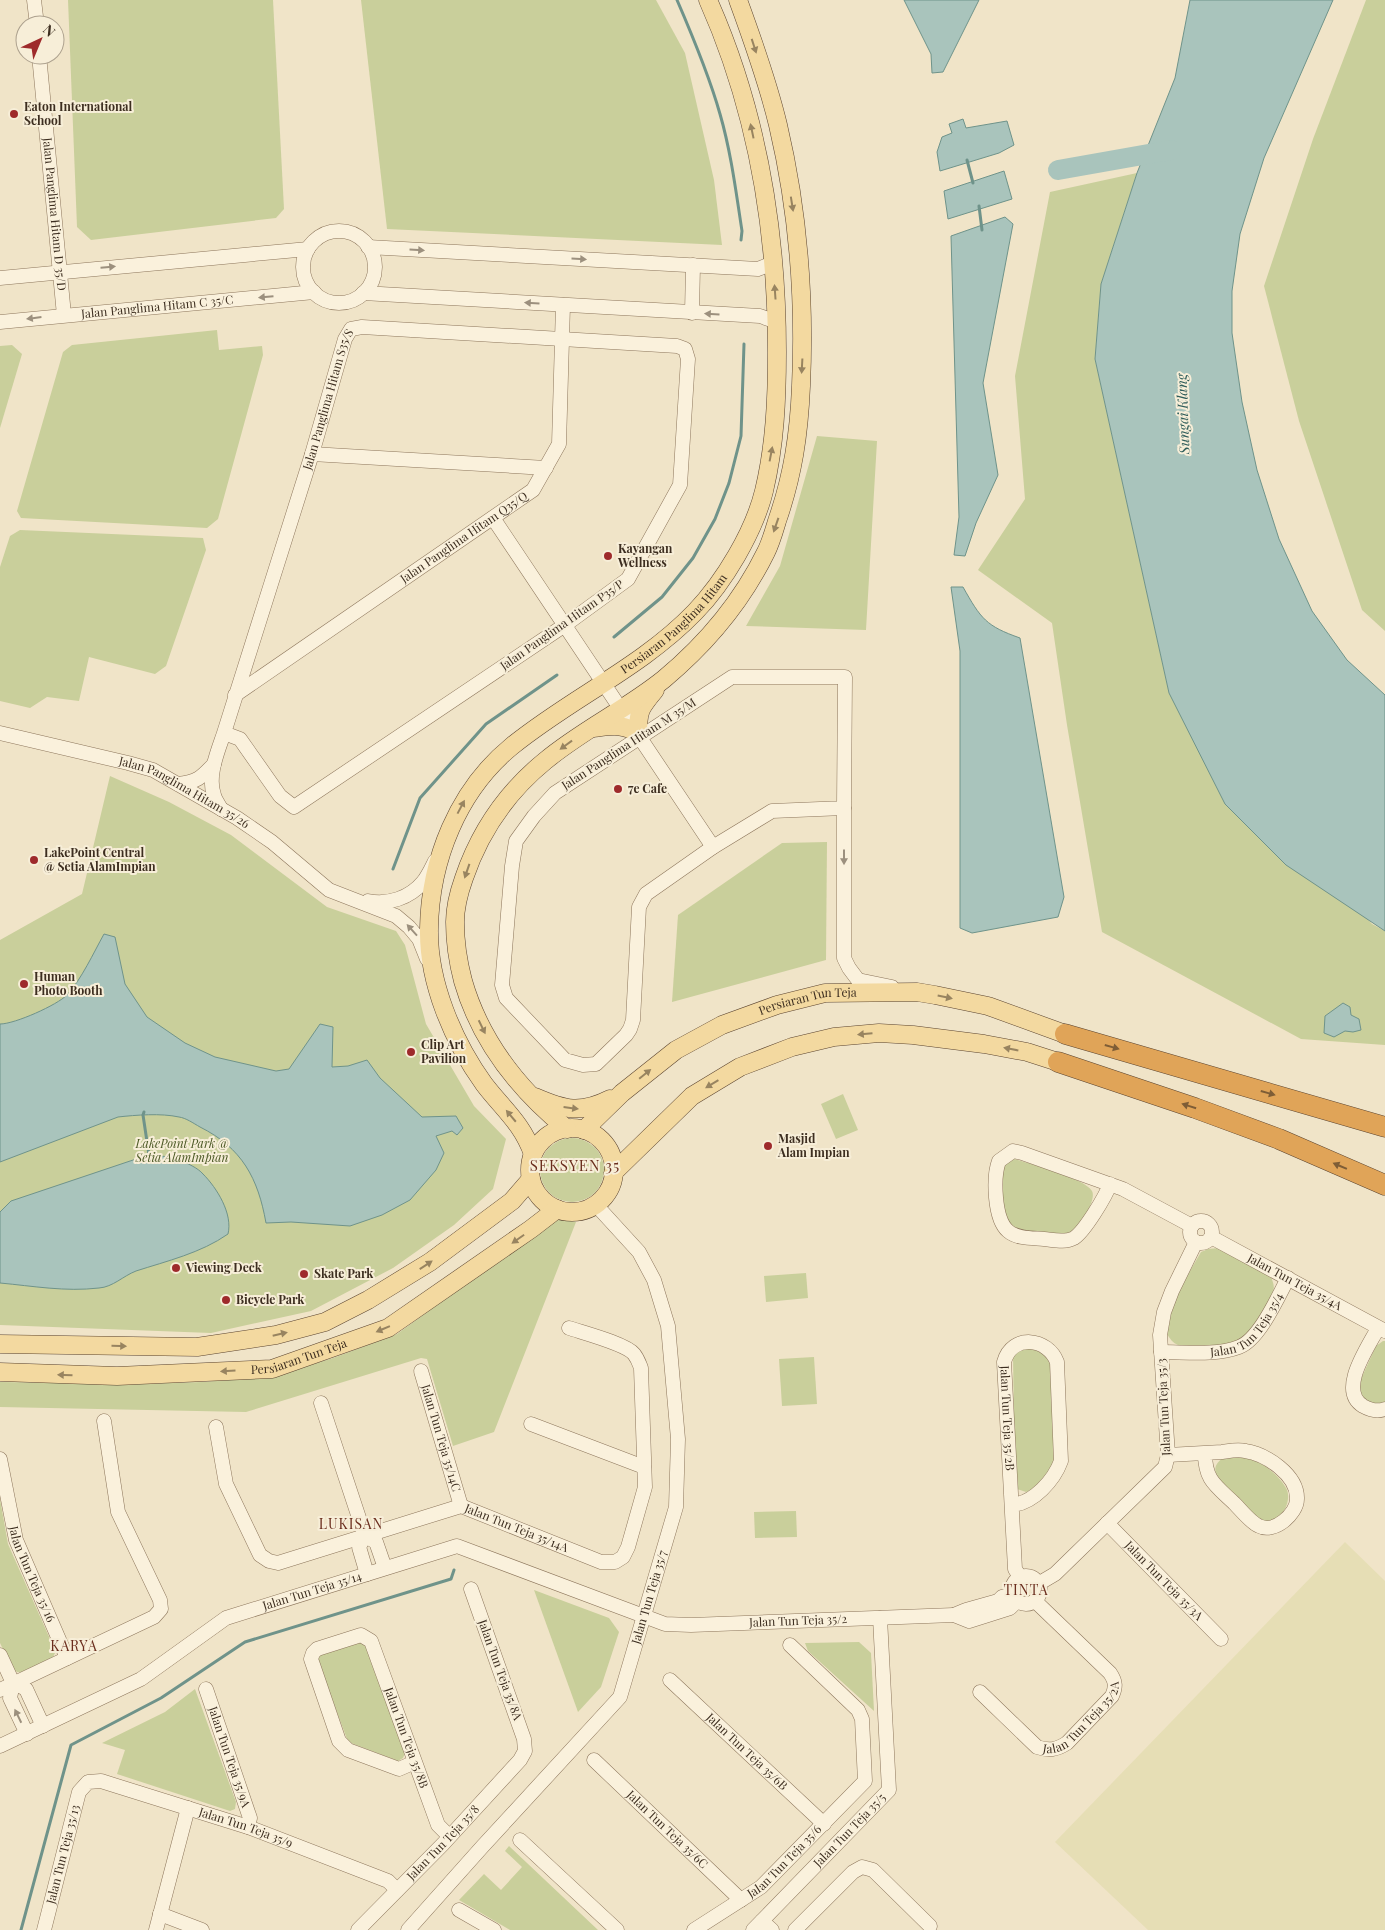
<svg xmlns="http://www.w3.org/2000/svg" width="1385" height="1930" font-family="'Playfair Display',serif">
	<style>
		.farmland { fill: #e6deb5 }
		.green { fill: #c9cf9b }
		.water { fill: #a9c4bc; stroke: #6f938a }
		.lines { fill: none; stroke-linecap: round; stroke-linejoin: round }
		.stream { stroke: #6f938a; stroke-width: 3 }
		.river { stroke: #a9c4bc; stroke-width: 20 }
		.minor-casing { stroke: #8d765c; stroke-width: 15 }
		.major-casing { stroke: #5b4430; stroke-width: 19 }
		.highway-casing { stroke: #5b4430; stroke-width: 21 }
		.minor { stroke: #faf1dc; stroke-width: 14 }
		.major { stroke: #f3d9a0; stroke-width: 18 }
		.highway { stroke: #e0a458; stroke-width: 20 }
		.oneway { fill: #988460 }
		.oneway2 { fill: #9c907e }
		.oneway3 { fill: #7e5d36 }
		.poi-dot { fill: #9e2a2b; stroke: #f7eed8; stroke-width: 2 }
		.labels { text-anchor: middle; stroke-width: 4; stroke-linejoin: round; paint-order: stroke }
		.poi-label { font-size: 12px; font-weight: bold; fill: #3d2e20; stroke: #f7eed8; text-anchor: start }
		.street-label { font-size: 12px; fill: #3d2e20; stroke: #f7eed8 }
		.park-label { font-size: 12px; font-style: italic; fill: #4d5a26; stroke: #f7eed8 }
		.water-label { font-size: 14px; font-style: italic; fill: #2f5d5a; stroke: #f7eed8 }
		.neighbourhood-label { font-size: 14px; letter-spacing: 1px; fill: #6b2e1e; stroke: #f7eed8 }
		.quarter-label { font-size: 15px; letter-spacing: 1px; fill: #6b2e1e; stroke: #f7eed8 }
	</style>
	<rect width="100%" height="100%" fill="#f0e4c8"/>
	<polygon class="farmland" points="1345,1542 1385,1581 1385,1930 1148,1930 1055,1842"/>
	<g class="green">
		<polygon points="68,0 273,0 284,209 276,218 91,240 77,227"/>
		<polygon points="361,0 656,0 685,53 714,180 722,245 387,229"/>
		<polygon points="1366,0 1385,0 1385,631 1362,610 1299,421 1264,286 1313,139"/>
		<polygon points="1137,173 1101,284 1095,359 1169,693 1372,924 1385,931 1385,1045 1301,1039 1102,932 1067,725 1052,623 978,570 1025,499 1015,376 1050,192"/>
		<polygon points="217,330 219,350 262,346 263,355 218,519 207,528 21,518 17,511 63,352 72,345"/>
		<polygon points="12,345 22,354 0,428 0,346"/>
		<polygon points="817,436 877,441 866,630 746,626 780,566"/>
		<polygon points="20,530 203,538 206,550 166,666 155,674 89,657 79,701 47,697 30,708 0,701 0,567 10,536"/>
		<polygon points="110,776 169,802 231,835 327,907 396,931 405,945 426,1024 474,1106 506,1139 493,1189 454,1225 393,1268 311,1311 211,1333 0,1325 0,940 82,894"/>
		<polygon points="827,842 826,960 672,1002 678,915 782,843"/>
		<polygon points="843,1094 858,1130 836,1139 821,1104"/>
		<circle cx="572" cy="1170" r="32"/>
		<path d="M1014 1159C1030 1164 1084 1178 1092 1191 1097 1200 1079 1229 1070 1233 1063 1236 1025 1232 1017 1229 1012 1227 1008 1223 1006 1219 1001 1208 1003 1182 1002 1169L1006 1162Z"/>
		<polygon points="557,1218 576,1222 494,1432 453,1446 427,1359 421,1358 246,1412 0,1407 0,1382 135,1384 202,1382 270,1377 333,1358 397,1334"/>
		<path d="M1219 1248 1271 1277C1273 1282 1275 1287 1273 1292 1269 1307 1253 1331 1240 1340 1229 1347 1191 1349 1178 1345 1173 1343 1170 1339 1167 1334L1170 1315 1176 1295 1201 1252 1208 1249Z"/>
		<polygon points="806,1273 808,1298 766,1302 764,1276"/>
		<polygon points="1383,1341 1385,1341 1385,1402 1378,1405 1368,1403 1360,1393 1360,1381 1376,1346"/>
		<path d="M1030 1348 1041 1351 1051 1361 1055 1461C1050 1473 1038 1489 1026 1492L1017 1489 1015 1483 1013 1357 1016 1352Z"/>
		<polygon points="814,1357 817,1404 782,1406 779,1359"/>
		<path d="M1225 1456C1231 1456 1239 1455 1245 1456 1260 1461 1280 1475 1287 1490 1291 1500 1284 1516 1274 1520 1269 1523 1264 1521 1259 1519L1217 1478C1213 1467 1216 1463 1225 1456Z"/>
		<polygon points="0,1499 8,1544 54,1648 55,1653 52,1659 24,1673 17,1672 12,1668 0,1643"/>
		<polygon points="796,1511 797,1537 755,1538 754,1512"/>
		<polygon points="534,1590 609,1618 619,1632 601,1687 578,1712"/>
		<polygon points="360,1640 368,1646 405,1753 403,1758 398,1761 351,1743 347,1739 318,1662 319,1657 322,1651"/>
		<polygon points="859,1642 871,1653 874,1711 808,1651 805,1643"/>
		<polygon points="195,1689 236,1802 235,1809 230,1811 117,1774 125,1750 102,1743 165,1712"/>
		<polygon points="509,1846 598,1930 510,1930 459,1900 484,1874 501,1890 522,1867 505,1851"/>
	</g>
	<g class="water">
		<polygon points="904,0 979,0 943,72 932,73 931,54"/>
		<polygon points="1190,0 1333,0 1264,158 1240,234 1232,291 1232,333 1242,402 1257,470 1279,539 1312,611 1347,660 1385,695 1385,931 1286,865 1225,804 1169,693 1095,359 1101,284 1137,173 1175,78"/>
		<polygon points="963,119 966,128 1007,121 1014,145 999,153 940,171 937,152 942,137 952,133 949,124"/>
		<polygon points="1004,171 1012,199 948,219 944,191"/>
		<polygon points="1005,217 1013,224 983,383 998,475 976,523 965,556 954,555 959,517 951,236"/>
		<path d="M951 587H963C981 619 986 626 1020 638L1064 897 1058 917 972 933 960 928V651Z"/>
		<path d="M104 934 115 937 125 984 147 1017 185 1043 215 1057 276 1071 289 1069 320 1024 333 1027 332 1067 348 1066 367 1060 380 1078 422 1117 456 1116 463 1128 457 1135 452 1131 436 1136 444 1153 436 1170 410 1200 382 1215 350 1226 291 1222 266 1223C258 1178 242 1148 200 1127 193 1123 186 1118 179 1117 161 1113 136 1115 118 1117L0 1162V1024C15 1024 57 1005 67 995 81 980 94 952 104 934Z"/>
		<polygon points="1343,1003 1350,1007 1351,1015 1359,1019 1361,1030 1353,1032 1345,1031 1334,1037 1324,1033 1325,1016"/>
		<path d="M149 1152C159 1158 169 1155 179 1160 187 1163 198 1168 203 1174 217 1188 233 1214 228 1234 201 1253 167 1261 136 1271 123 1276 113 1287 99 1288 65 1292 33 1286 0 1283V1212L11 1201 142 1157Z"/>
	</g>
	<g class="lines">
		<g class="stream">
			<path d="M677 0C693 37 709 75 720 114 731 152 736 192 742 231L741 240"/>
			<polyline points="967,160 973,183"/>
			<polyline points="979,206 982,230"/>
			<polyline points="614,637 662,597 693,558 715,519 729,483 741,436 744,344"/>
			<polyline points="393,869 420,798 486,724 557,675"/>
			<polyline points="144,1112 143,1115 149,1155"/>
			<polyline points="21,1930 71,1745 161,1698 245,1642 451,1579 454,1570"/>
		</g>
		<polyline class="river" points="1058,170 1171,150"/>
		<defs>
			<g id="minor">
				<polyline points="34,0 37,25"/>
				<path id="s1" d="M39 55 64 315"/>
				<circle cx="339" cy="267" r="36"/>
				<polyline points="368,247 758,269 773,263"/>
				<polyline points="0,278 308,249"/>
				<polyline points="363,293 760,316 777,322"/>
				<polyline points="692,313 693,265"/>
				<path id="s2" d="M0 322 314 292"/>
				<polyline points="312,454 546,468"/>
				<polyline points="493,518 713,847"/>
				<polygon points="732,677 845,677 844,808 772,811 713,847 646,894 639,907 633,1020 630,1029 626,1035 596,1064 583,1065 565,1060 506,998 502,985 512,866 516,841 534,816 555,793"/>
				<path id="s3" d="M235 695 533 490 559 444 563 305"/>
				<path id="s4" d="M0 733 128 763 153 770 237 818 272 842 329 890 396 916 409 927 419 939 427 959"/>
				<path d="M178 784C197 782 201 778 214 764"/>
				<polyline points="844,808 844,958 849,968 858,980 892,987"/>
				<path id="s5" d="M221 809C219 804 215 800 214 795 207 776 218 751 224 733L312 454 345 339 351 329 362 327 677 346 685 349 688 359 680 485 628 579 565 625 294 807 280 796 240 739 224 733"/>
				<path d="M368 901C388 905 410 898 423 882 428 876 432 867 435 861"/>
				<path d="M1110 1184C1106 1196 1084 1232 1074 1238 1065 1243 1054 1240 1044 1239 1033 1238 1017 1239 1008 1231 994 1219 993 1177 999 1161L1013 1151 1022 1153 1123 1189 1192 1226"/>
				<circle cx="1201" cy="1232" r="11"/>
				<path id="s6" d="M1211 1237 1385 1331"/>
				<path d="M1378 1328C1369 1346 1337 1390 1363 1406 1370 1410 1377 1412 1385 1409"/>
				<path id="s7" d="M1161 1352C1186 1352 1215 1356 1239 1347 1259 1340 1278 1297 1288 1278"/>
				<path id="s8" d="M421 1371 461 1506"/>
				<polyline points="321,1403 365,1536 376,1542 385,1568"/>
				<polyline points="531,1424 644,1467"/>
				<path id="s9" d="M216 1427 226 1484 260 1555 269 1561 278 1563 461 1506 601 1562H615L623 1557 628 1547 645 1487 641 1368C639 1363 638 1359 634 1354 626 1344 584 1333 569 1328"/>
				<path d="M1168 1455C1186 1454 1204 1453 1222 1452 1229 1451 1238 1449 1245 1451 1266 1454 1298 1475 1297 1499 1297 1514 1274 1534 1259 1526 1251 1523 1240 1509 1234 1503 1215 1485 1205 1480 1205 1453"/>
				<path id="s10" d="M0 1459 16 1540 67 1658"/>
				<path id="s11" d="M1012 1505C1034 1503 1054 1480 1061 1461L1057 1362C1048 1338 1012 1333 1004 1362L1015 1569 1020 1577"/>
				<path id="s12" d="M1107 1523 1221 1639"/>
				<polyline points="365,1536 359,1547 367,1574"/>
				<circle cx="1026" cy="1590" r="14"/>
				<polyline points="1038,1584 1055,1574 1165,1467 1168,1455 1160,1335 1164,1312 1172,1291 1196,1242"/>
				<polyline points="954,1615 966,1610 998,1601 1002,1597 1012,1594"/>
				<polyline points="0,1655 13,1683 26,1689 43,1726"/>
				<path id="s13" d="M670 1680 824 1824"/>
				<polyline points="13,1683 10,1698 27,1734"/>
				<path id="s14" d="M206 1689 250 1818 248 1827"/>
				<polyline points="0,1690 154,1617 161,1609 160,1600 118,1512 104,1421"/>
				<path id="s15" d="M980 1692 1037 1747C1049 1751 1056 1750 1067 1743L1112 1696C1116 1687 1116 1682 1110 1673L1035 1601"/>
				<path id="s16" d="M0 1746 141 1679 226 1618 457 1546 665 1624 691 1625 954 1615 969 1621 1010 1608 1017 1601"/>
				<path id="s17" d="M594 1760 741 1900"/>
				<path id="s18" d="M415 1762 399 1769 348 1750 339 1741 311 1659 313 1653 317 1649 361 1635 371 1641 438 1825 449 1836"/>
				<polyline points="520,1840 617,1930"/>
				<polyline points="459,1910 494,1930"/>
				<polyline points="160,1914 202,1930"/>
				<polyline points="762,1921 772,1930"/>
				<path id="s19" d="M44 1930 79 1792 88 1782 101 1781 248 1827 388 1881 397 1890"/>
				<polyline points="156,1930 188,1808"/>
				<path id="s20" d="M358 1930 443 1844 520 1760 525 1751 524 1739 471 1589"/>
				<path id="s21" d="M408 1930 482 1847 620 1697 676 1507 678 1439 668 1326 654 1280 639 1252 596 1205"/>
				<path id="s22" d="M694 1930 761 1887 865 1781 862 1719 858 1710 790 1645"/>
				<path id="s23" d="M753 1930 889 1790 880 1618"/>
				<polyline points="795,1930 853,1872 862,1867 873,1870 930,1926"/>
			</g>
			<g id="major">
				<path d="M593 728C610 726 624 723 638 734"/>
				<path d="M638 734C638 710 640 708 655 690"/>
				<path d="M535 1097C565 1110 580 1114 610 1099"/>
				<circle cx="572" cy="1170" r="42"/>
				<path d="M567 1129C519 1090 480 1040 463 981 458 962 455 942 455 922 455 908 459 892 464 878 480 831 507 792 545 761 582 730 627 709 664 679 706 644 742 601 766 552 771 542 774 531 777 521 793 475 799 434 801 386 805 299 798 210 778 125 768 83 753 41 738 0"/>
				<path id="s24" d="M584 1130 622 1093 676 1050 722 1025 777 1005 825 993 917 992 935 995 988 1006 1065 1034"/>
				<path id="s25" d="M533 1154C522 1123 503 1109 484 1084 453 1041 428 982 429 929 430 860 458 790 512 746 571 698 642 667 695 612 724 582 754 532 764 491 775 445 777 399 777 352 777 232 757 110 708 0"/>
				<polyline points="613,1173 692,1096 740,1067 792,1047 834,1037 879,1033 913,1035 984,1044 1027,1052 1058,1062"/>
				<polyline points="0,1344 197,1347 276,1335 325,1322 368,1300 430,1262 512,1201 531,1179"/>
				<path id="s26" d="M0 1372 117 1376 272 1369 388 1328 531 1229 557 1209"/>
			</g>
			<g id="highway">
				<polyline points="1065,1034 1385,1127"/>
				<polyline points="1058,1062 1195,1108 1279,1139 1385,1185"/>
			</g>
		</defs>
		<use href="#minor" class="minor-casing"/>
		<use href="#major" class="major-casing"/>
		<use href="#highway" class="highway-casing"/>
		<use href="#minor" class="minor"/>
		<use href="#major" class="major"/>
		<use href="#highway" class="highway"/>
	</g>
	<defs><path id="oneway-solid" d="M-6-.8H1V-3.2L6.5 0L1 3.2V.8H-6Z" transform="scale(1.25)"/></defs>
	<g class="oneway">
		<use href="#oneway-solid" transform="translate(754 46) rotate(72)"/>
		<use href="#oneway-solid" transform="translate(752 131) rotate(-102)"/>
		<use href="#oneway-solid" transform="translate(792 204) rotate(81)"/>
		<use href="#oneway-solid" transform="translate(775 292) rotate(-94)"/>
		<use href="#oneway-solid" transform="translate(802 366) rotate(93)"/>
		<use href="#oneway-solid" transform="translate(771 454) rotate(-79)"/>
		<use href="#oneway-solid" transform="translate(776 525) rotate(109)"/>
		<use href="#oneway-solid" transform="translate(566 745) rotate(144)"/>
		<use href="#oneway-solid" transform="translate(461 807) rotate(-62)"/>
		<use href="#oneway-solid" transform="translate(467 871) rotate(109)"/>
		<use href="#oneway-solid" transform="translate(945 997) rotate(12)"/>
		<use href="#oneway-solid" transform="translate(482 1027) rotate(64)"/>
		<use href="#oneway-solid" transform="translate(865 1034) rotate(175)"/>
		<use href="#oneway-solid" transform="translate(1011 1049) rotate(-169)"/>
		<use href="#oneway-solid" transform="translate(645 1074) rotate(-39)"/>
		<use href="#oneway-solid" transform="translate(712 1084) rotate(149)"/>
		<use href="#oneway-solid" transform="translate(571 1108) rotate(7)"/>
		<use href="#oneway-solid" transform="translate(511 1116) rotate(-130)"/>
		<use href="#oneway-solid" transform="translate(518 1239) rotate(145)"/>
		<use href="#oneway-solid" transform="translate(426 1265) rotate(-33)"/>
		<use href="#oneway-solid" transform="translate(383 1329) rotate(157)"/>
		<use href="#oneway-solid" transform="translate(280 1334) rotate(-13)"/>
		<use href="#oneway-solid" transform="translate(119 1346) rotate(1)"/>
		<use href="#oneway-solid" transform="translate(228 1371) rotate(177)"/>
		<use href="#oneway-solid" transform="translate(65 1375) rotate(-178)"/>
	</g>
	<g class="oneway2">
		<use href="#oneway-solid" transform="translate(417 250) rotate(3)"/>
		<use href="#oneway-solid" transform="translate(579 259) rotate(3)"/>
		<use href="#oneway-solid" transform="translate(108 267) rotate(-5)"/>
		<use href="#oneway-solid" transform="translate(266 297) rotate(175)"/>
		<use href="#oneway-solid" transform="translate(532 303) rotate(-177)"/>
		<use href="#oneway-solid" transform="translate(712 314) rotate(-177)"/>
		<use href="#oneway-solid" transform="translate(34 318) rotate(173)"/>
		<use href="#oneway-solid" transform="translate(844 857) rotate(90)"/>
		<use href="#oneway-solid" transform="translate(412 930) rotate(-132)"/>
		<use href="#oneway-solid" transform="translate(18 1716) rotate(-116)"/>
	</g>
	<g class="oneway3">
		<use href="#oneway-solid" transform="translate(1112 1047) rotate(16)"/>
		<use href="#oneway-solid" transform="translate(1268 1093) rotate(16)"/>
		<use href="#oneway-solid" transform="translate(1189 1106) rotate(-162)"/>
		<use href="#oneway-solid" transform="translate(1340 1166) rotate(-157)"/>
	</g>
	<g class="poi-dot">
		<circle cx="14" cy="114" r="5"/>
		<circle cx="608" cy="556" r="5"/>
		<circle cx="618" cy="789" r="5"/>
		<circle cx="34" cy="860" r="5"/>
		<circle cx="24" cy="984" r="5"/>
		<circle cx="411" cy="1052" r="5"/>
		<circle cx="768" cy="1146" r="5"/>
		<circle cx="176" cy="1268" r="5"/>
		<circle cx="304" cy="1274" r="5"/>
		<circle cx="226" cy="1300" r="5"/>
	</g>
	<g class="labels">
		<g class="poi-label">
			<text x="24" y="111">Eaton International<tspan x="24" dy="14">School</tspan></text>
			<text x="618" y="553">Kayangan<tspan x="618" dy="14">Wellness</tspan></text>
			<text x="628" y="793">7e Cafe</text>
			<text x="44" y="857">LakePoint Central<tspan x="44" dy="14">@ Setia AlamImpian</tspan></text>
			<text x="34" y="981">Human<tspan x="34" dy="14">Photo Booth</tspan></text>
			<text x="421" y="1049">Clip Art<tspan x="421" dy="14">Pavilion</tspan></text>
			<text x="778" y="1143">Masjid<tspan x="778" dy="14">Alam Impian</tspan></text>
			<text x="186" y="1272">Viewing Deck</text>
			<text x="314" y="1278">Skate Park</text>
			<text x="236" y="1304">Bicycle Park</text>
		</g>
		<g class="street-label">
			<text dy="4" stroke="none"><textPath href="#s1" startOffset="160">Jalan Panglima Hitam D 35/D</textPath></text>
			<text dy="4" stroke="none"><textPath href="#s2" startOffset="158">Jalan Panglima Hitam C 35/C</textPath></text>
			<text dy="4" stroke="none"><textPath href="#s5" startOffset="429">Jalan Panglima Hitam S35/S</textPath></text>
			<text dy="4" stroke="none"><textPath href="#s3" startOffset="278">Jalan Panglima Hitam Q35/Q</textPath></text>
			<text dy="4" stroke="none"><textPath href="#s25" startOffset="664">Persiaran Panglima Hitam</textPath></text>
			<text transform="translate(562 625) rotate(-35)" y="4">Jalan Panglima Hitam P35/P</text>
			<text transform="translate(629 744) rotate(-33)" y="4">Jalan Panglima Hitam M 35/M</text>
			<text dy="4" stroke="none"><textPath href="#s4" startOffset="195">Jalan Panglima Hitam 35/26</textPath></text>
			<text dy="4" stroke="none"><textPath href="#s24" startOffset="264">Persiaran Tun Teja</textPath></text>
			<text dy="4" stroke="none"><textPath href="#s6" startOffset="95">Jalan Tun Teja 35/4A</textPath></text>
			<text dy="4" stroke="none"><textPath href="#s7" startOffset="98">Jalan Tun Teja 35/4</textPath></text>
			<text dy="4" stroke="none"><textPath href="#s26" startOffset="301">Persiaran Tun Teja</textPath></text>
			<text transform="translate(1164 1407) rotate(-93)" y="4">Jalan Tun Teja 35/3</text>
			<text dy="4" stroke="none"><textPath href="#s11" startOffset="295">Jalan Tun Teja 35/2B</textPath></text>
			<text dy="4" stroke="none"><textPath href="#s8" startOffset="70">Jalan Tun Teja 35/14C</textPath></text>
			<text dy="4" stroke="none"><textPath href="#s9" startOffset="408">Jalan Tun Teja 35/14A</textPath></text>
			<text dy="4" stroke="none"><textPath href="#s10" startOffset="120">Jalan Tun Teja 35/16</textPath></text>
			<text dy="4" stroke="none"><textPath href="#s12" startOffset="81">Jalan Tun Teja 35/3A</textPath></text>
			<text dy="4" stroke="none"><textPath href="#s16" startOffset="351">Jalan Tun Teja 35/14</textPath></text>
			<text dy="4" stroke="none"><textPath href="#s21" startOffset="419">Jalan Tun Teja 35/7</textPath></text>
			<text dy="4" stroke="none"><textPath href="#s16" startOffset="858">Jalan Tun Teja 35/2</textPath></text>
			<text transform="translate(500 1670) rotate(70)" y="4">Jalan Tun Teja 35/8A</text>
			<text dy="4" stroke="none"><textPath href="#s15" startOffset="138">Jalan Tun Teja 35/2A</textPath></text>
			<text dy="4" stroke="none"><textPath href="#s18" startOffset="344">Jalan Tun Teja 35/8B</textPath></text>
			<text dy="4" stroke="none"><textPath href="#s13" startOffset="105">Jalan Tun Teja 35/6B</textPath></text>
			<text dy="4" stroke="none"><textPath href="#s14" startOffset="72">Jalan Tun Teja 35/9A</textPath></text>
			<text dy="4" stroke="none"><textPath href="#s19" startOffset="321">Jalan Tun Teja 35/9</textPath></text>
			<text dy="4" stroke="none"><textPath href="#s17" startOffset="101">Jalan Tun Teja 35/6C</textPath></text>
			<text dy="4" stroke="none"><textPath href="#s23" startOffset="139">Jalan Tun Teja 35/5</textPath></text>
			<text dy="4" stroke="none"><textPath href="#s20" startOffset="122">Jalan Tun Teja 35/8</textPath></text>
			<text dy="4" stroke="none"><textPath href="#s19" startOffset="78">Jalan Tun Teja 35/13</textPath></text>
			<text dy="4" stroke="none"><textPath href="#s22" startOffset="114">Jalan Tun Teja 35/6</textPath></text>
		</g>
		<g class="park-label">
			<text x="182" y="1148">LakePoint Park @<tspan x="182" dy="14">Setia AlamImpian</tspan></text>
		</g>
		<g class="water-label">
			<text transform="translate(1183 414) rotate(-92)" y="5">Sungai Klang</text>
		</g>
		<g class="neighbourhood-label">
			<text x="351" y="1529">LUKISAN</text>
			<text x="1026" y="1595">TINTA</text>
			<text x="74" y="1651">KARYA</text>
		</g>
		<g class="quarter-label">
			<text x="575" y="1171">SEKSYEN 35</text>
		</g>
	</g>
	<g transform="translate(40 40) rotate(44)"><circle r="24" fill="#f7eed8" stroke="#ada18e"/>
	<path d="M0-4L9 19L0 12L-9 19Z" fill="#9e2a2b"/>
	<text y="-8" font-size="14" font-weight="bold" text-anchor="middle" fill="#3d2e20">N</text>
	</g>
</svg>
